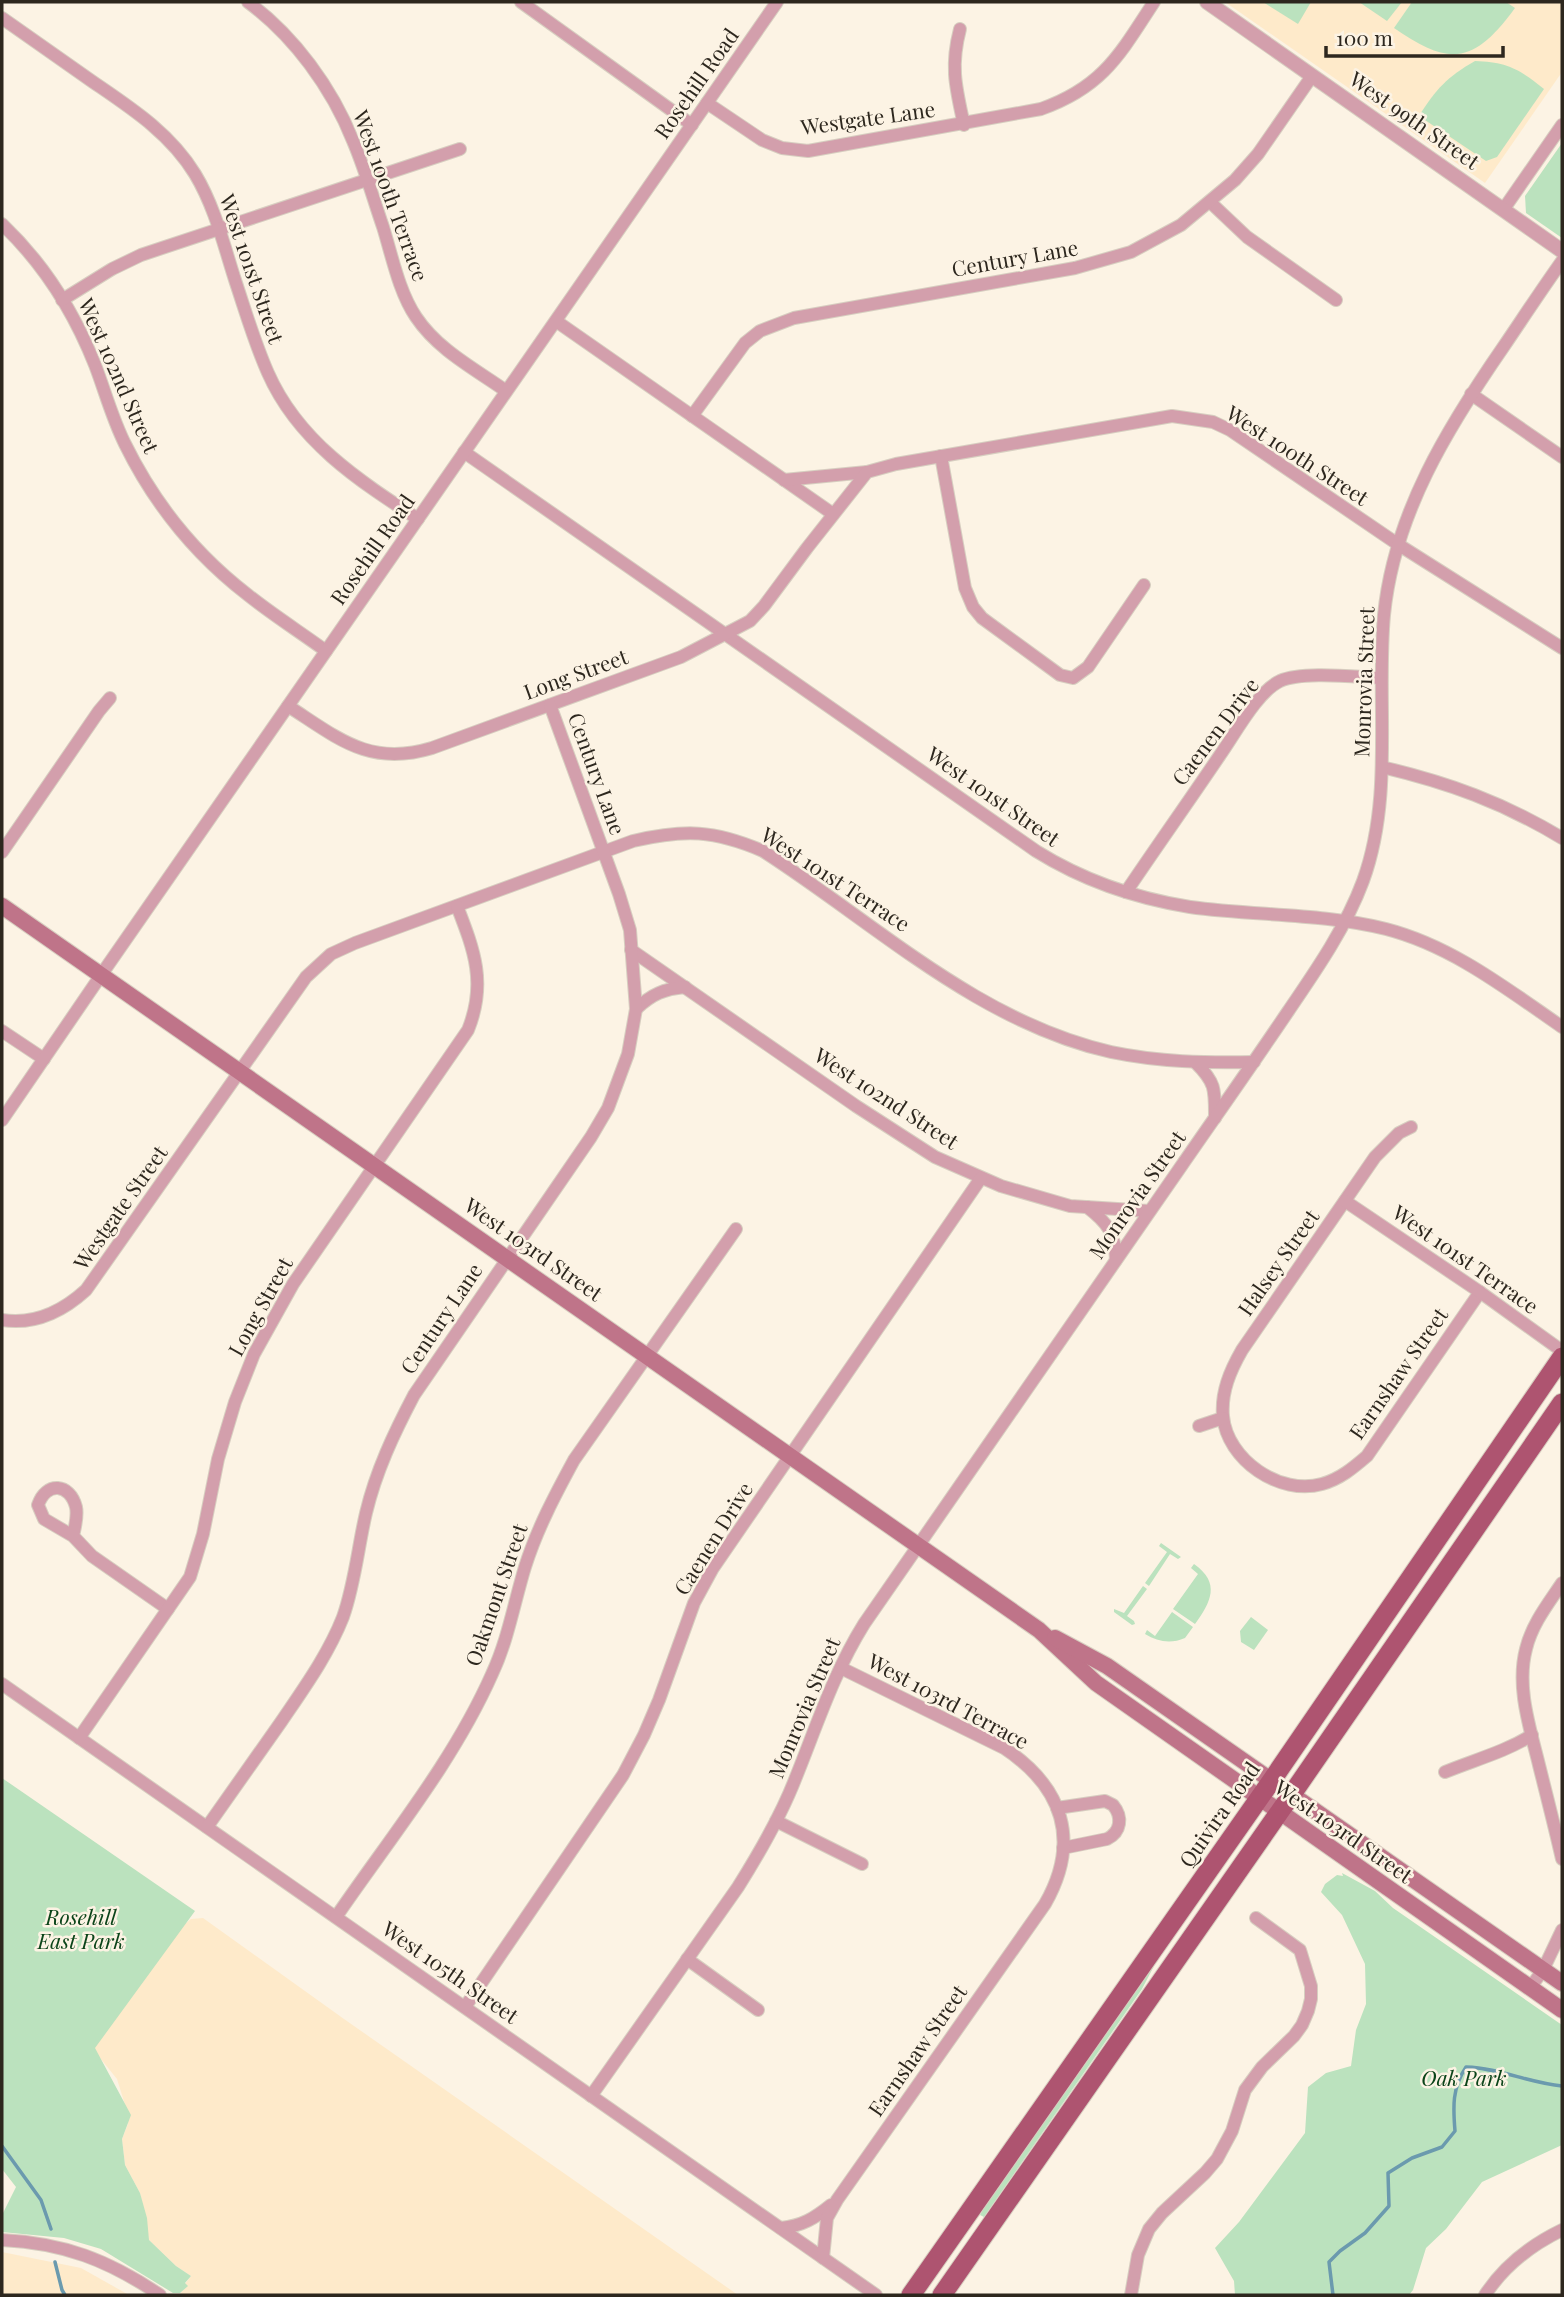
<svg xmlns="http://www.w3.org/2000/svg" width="1564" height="2297" font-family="'Playfair Display',serif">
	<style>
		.built { fill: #feeaca }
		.green { fill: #bbe2be }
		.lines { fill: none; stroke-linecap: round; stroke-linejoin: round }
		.stream { stroke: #6b9aae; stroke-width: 3.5 }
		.minor-casing { stroke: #d7cec0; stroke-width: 14 }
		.tertiary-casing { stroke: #d7cec0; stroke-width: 16 }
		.secondary-casing { stroke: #d7cec0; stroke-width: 18 }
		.primary-casing { stroke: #d7cec0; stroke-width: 21 }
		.minor { stroke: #d39fac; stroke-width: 12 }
		.tertiary { stroke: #d39fac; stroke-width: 14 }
		.secondary { stroke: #bf7489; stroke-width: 16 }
		.primary { stroke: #ae5470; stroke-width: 19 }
		.labels { text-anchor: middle; stroke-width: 5; stroke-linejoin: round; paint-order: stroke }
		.street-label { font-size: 21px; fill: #2d271e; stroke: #fcf3e4 }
		.park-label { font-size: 21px; font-style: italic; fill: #0b4419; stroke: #fcf3e4 }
	</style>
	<rect width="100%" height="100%" fill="#fcf3e4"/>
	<g class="built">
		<polygon points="1225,2 1562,2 1562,72 1485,183"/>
		<polygon points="203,1918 344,2019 738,2295 179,2295 187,2286 185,2284 191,2276 176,2266 149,2240 140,2193 125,2165 122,2139 128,2124 126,2108 117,2079 92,2048 180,1928 191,1919"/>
		<polygon points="2,2252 81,2268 129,2295 2,2295"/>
	</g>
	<g class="green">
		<polygon points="1263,2 1311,2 1298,24"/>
		<polygon points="1359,2 1402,2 1387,21"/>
		<path d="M1412 2H1506L1515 8C1474 64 1450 67 1394 28Z"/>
		<path d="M1475 61C1507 62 1519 69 1544 89L1497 157 1486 161 1419 116C1436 89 1447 77 1475 61Z"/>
		<polygon points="1562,143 1562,238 1526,213 1525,196"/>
		<polygon points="1161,1543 1181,1557 1178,1559 1170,1554 1149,1586 1145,1583 1167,1552 1159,1546"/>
		<path d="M1194 1564C1221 1583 1211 1602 1195 1624L1173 1609 1198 1574 1191 1568Z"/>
		<polygon points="1143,1586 1147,1589 1127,1616 1134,1621 1135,1624 1132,1625 1114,1612 1114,1609 1124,1613"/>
		<path d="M1172 1612 1193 1627 1185 1638C1171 1644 1158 1642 1145 1634L1147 1630 1155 1636Z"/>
		<polygon points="1251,1617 1268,1630 1254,1650 1241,1642 1240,1631"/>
		<polygon points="2,1778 195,1911 95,2048 131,2115 122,2139 125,2165 140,2193 147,2218 149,2240 176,2266 191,2276 185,2283 188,2286 180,2293 173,2293 101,2249 64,2238 2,2232 2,2215 16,2187 2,2169"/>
		<polygon points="1342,1873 1375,1891 1393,1908 1562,2025 1562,2145 1482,2182 1446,2229 1426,2248 1413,2290 1409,2295 1235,2295 1234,2281 1215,2248 1239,2222 1305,2133 1308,2087 1326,2073 1351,2066 1356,2030 1366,2004 1365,1964 1342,1915 1321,1892 1325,1884 1337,1875 1343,1876"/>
		<polygon points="1151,1964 1154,1966 1142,1989 984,2217 980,2215 985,2205"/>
	</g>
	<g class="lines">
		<g class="stream">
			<polyline points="2,2146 41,2200 51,2229"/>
			<polyline points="55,2262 62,2290 65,2295"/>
			<path d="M1333 2295 1329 2262 1340 2251 1365 2233 1389 2206 1388 2173 1412 2158 1442 2147 1455 2131C1453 2107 1452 2088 1466 2067 1499 2068 1529 2083 1562 2086"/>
		</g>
		<defs>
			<g id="minor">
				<path d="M248 2C294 36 332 88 353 141 365 169 373 198 383 227 392 256 399 292 416 317 438 350 475 369 506 391"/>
				<polyline points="521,2 692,125"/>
				<path d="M2 18C32 39 63 61 93 82 131 108 170 133 195 174 215 207 224 246 236 283 246 313 255 344 268 373 298 441 358 480 418 519"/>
				<path d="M960 29C950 67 956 88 964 125"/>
				<path d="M707 103 762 140 782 148 808 151 1041 109C1103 87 1120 54 1154 2"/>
				<polyline points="1210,202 1247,237 1336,300"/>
				<polyline points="1503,210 1562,125"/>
				<path d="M2 224C43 263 74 312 95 365 105 391 112 418 125 444 154 503 196 555 248 595 273 615 300 632 326 651"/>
				<polyline points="62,300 112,269 141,255 460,149"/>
				<polyline points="556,321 833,514"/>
				<polyline points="1471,394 1562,457"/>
				<polyline points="692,416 745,343 760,331 794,318 1075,268 1131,252 1181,225 1235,180 1258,154 1312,76"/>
				<path d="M464 452 1036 851C1084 881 1134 898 1190 907 1255 916 1322 913 1386 929 1452 946 1507 989 1562 1027"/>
				<polyline points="941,456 965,588 973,607 982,618 1060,675 1073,678 1088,667 1144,585"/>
				<polyline points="784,480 867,472"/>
				<path d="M288 706C338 738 369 767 432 748L681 657 750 621 764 606 807 548 867 472 896 464 1172 416 1213 422 1230 430 1399 545 1562 648"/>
				<path d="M1382 767C1449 783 1502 802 1562 838"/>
				<polyline points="2,852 99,711 110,698"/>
				<path d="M1126 892C1157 846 1189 801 1220 755 1235 734 1257 692 1280 681 1303 671 1355 677 1381 678"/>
				<polyline points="631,950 856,1106 935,1157 1001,1186 1070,1206 1149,1211"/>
				<path d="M636 1009C652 994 664 989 685 987"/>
				<polyline points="2,1031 44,1059"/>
				<path d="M1196 1063C1216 1083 1215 1090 1215 1118"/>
				<polyline points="2,1120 108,965 777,2"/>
				<path d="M1411 1127 1399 1133 1375 1157 1242 1350C1230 1371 1221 1392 1223 1416 1227 1460 1280 1496 1322 1484 1340 1479 1353 1468 1367 1456L1480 1292"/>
				<polyline points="1345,1201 1480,1292 1562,1351"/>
				<path d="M1087 1207C1108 1223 1115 1233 1116 1260"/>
				<path d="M2 1320C34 1325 63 1311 86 1290L306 977 331 954 355 943 633 841C685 829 714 830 763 851 875 923 978 1022 1111 1052 1159 1062 1206 1063 1254 1062"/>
				<polyline points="1199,1426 1223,1418"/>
				<path d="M73 1536C75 1527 78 1516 76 1507 70 1483 46 1481 38 1505L44 1519 73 1536 92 1556 168 1609"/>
				<path d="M1562 1583C1548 1604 1532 1624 1526 1649 1516 1687 1530 1728 1539 1765 1547 1797 1555 1828 1562 1859"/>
				<polyline points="2,1684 876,2295"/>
				<path d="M79 1738 190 1577 203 1534 218 1459 235 1402 254 1354 293 1284 468 1030C487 983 474 950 457 906"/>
				<path d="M1445 1772C1474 1760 1505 1752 1532 1735"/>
				<path d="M1057 1808 1105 1801 1113 1805C1123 1817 1121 1832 1107 1839L1063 1848"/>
				<polyline points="776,1821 862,1864"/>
				<path d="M207 1827C232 1792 256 1757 281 1722 304 1688 328 1655 343 1617 355 1583 358 1547 366 1513 376 1471 394 1433 414 1395L591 1137 608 1108 628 1054 636 1009 630 930 619 894 550 705"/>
				<path d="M336 1917C390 1838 453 1762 492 1674 508 1640 514 1603 525 1567 537 1529 555 1495 574 1460L736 1229"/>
				<polyline points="687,1959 758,2010"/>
				<polyline points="1530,1988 1543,1970 1562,1930"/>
				<polyline points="465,2007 623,1775 644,1735 659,1700 694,1603 713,1568 981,1178"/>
				<path d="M591 2096 738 1887C760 1852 781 1816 796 1777 817 1725 834 1672 864 1624 971 1472 1075 1317 1182 1165 1218 1113 1254 1062 1289 1010 1317 969 1346 927 1363 881 1394 796 1376 703 1384 615 1394 514 1448 427 1504 346 1523 318 1542 289 1562 261"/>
				<path d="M781 2228C802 2226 815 2218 831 2205"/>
				<path d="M2 2240C64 2243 108 2260 160 2295"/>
				<path d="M823 2258 827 2218 837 2200 1045 1904C1081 1841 1063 1787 1004 1748L841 1668"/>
				<polyline points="1131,2295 1138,2255 1149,2229 1162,2213 1205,2173 1217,2159 1232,2131 1245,2090 1262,2067 1294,2036 1302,2025 1308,2011 1311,1999 1311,1986 1300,1950 1256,1918"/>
				<path d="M1485 2295C1504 2266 1531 2245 1562 2230"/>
			</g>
			<polyline id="tertiary" points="1207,2 1562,251"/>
			<g id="secondary">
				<polyline points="2,906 1039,1630 1096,1683 1562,2010"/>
				<polyline points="1055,1638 1107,1666 1562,1983"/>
			</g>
			<g id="primary">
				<polyline points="911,2295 1272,1780 1562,1357"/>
				<polyline points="942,2295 1292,1794 1562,1403"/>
			</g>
		</defs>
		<use href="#minor" class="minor-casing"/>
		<use href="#tertiary" class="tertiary-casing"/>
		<use href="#secondary" class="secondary-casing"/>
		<use href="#primary" class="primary-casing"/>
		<use href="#minor" class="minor"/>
		<use href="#tertiary" class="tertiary"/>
		<use href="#secondary" class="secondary"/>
		<use href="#primary" class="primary"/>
	</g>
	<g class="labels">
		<g class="street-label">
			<text transform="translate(697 84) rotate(-55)" y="7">Rosehill Road</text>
			<text transform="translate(868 119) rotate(-8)" y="7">Westgate Lane</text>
			<text transform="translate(1414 121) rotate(35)" y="7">West 99th Street</text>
			<text transform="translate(390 196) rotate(70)" y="7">West 100th Terrace</text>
			<text transform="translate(1015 259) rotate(-10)" y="7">Century Lane</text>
			<text transform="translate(251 269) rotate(71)" y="7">West 101st Street</text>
			<text transform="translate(118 376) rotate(66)" y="7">West 102nd Street</text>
			<text transform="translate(1297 456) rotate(33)" y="7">West 100th Street</text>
			<text transform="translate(373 550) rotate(-55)" y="7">Rosehill Road</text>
			<text transform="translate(576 675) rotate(-20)" y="7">Long Street</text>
			<text transform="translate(1365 682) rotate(-88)" y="7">Monrovia Street</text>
			<text transform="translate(1216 732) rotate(-53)" y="7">Caenen Drive</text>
			<text transform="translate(596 774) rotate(70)" y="7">Century Lane</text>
			<text transform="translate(993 797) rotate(35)" y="7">West 101st Street</text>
			<text transform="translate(835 880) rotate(33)" y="7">West 101st Terrace</text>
			<text transform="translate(886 1099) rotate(33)" y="7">West 102nd Street</text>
			<text transform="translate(1138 1195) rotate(-55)" y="7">Monrovia Street</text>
			<text transform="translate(121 1208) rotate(-55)" y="7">Westgate Street</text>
			<text transform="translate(533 1250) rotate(35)" y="7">West 103rd Street</text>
			<text transform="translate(1465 1260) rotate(35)" y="7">West 101st Terrace</text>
			<text transform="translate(1279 1263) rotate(-55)" y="7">Halsey Street</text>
			<text transform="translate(261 1307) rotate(-61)" y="7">Long Street</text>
			<text transform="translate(442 1319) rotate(-56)" y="7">Century Lane</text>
			<text transform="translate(1399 1374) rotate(-55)" y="7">Earnshaw Street</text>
			<text transform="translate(714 1539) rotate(-58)" y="7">Caenen Drive</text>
			<text transform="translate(497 1595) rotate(-71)" y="7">Oakmont Street</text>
			<text transform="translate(948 1702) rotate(28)" y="7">West 103rd Terrace</text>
			<text transform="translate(805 1708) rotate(-67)" y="7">Monrovia Street</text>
			<text transform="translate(1220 1815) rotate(-55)" y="7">Quivira Road</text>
			<text transform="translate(1343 1832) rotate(35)" y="7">West 103rd Street</text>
			<text transform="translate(450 1973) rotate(35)" y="7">West 105th Street</text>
			<text transform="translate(918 2051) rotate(-55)" y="7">Earnshaw Street</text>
		</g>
		<g class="park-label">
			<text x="81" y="1925">Rosehill<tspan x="81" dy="24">East Park</tspan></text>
			<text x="1464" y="2086">Oak Park</text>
		</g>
	</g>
	<rect width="1564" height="2297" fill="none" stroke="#2d271e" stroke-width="7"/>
	<path d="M1326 46v10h177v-10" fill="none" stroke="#2d271e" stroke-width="3.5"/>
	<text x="1336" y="46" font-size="21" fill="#2d271e" stroke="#fcf3e4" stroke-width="5" paint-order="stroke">100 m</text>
</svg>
